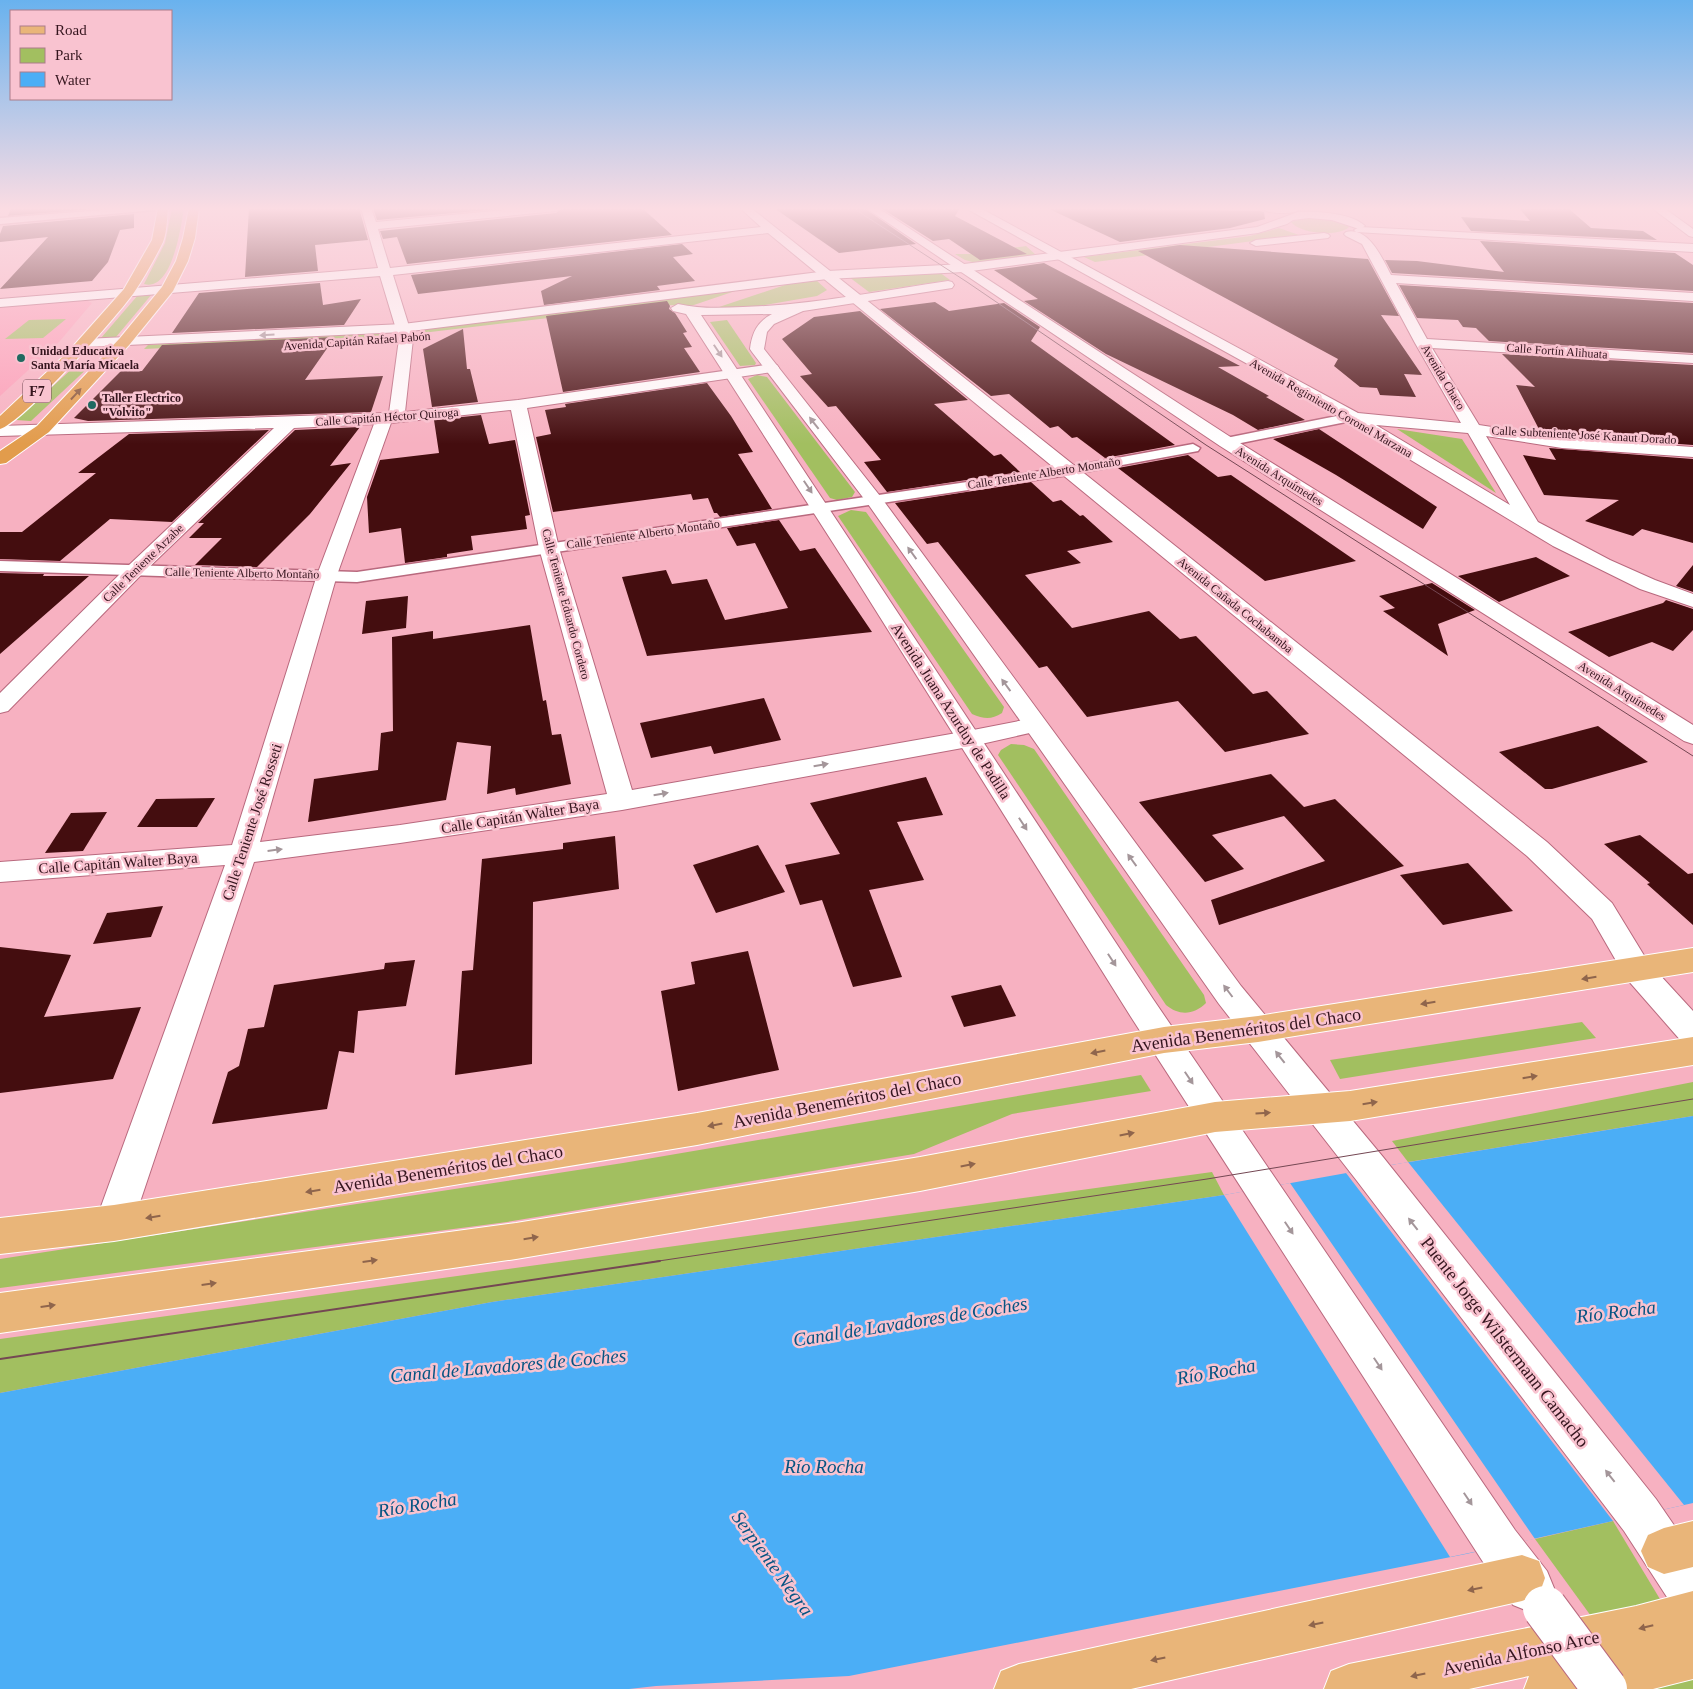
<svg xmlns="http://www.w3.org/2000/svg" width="1693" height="1689" font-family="'Times New Roman',serif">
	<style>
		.built { fill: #fc9eb7 }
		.green { fill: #a2bf60 }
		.water { fill: #4baef6 }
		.pier { fill: #f7b1c1 }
		.building { fill: #440d0f }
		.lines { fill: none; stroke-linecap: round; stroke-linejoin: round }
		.service-casing { stroke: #b9697e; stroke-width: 3 }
		.minor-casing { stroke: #b9697e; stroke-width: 2 }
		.secondary-casing { stroke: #b9697e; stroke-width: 2 }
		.primary-casing { stroke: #fff; stroke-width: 2 }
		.trunk-casing { stroke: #fff; stroke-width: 2 }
		.service { fill: #fff; fill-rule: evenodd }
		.minor { fill: #fff; fill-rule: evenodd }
		.secondary { fill: #fff; fill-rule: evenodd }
		.primary { fill: #e9b579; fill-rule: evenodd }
		.trunk { fill: #e29c4c; fill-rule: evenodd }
		.tram-far1 { stroke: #744753; stroke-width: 1 }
		.tram { stroke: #744753; stroke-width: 2 }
		.secondary-bridge-casing { stroke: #b9697e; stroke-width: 46; stroke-linecap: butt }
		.secondary-bridge { stroke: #fff; stroke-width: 44 }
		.oneway { fill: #a4969a }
		.oneway2 { fill: #835233 }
		.oneway3 { fill: #8f654c }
		.poi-dot { fill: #206960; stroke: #f9c3d0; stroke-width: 2 }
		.labels { text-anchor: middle; stroke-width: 5; stroke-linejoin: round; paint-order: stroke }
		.far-street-label { font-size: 12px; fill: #35151e; stroke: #f9c3d0 }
		.far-poi-label { font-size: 12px; font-weight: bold; fill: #35151e; stroke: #f9c3d0; text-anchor: start }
		.shield { fill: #f9c3d0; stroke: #704953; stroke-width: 1 }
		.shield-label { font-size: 14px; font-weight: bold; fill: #35151e }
		.street-label { font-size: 15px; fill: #35151e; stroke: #f9c3d0 }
		.near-street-label { font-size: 18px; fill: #35151e; stroke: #f9c3d0 }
		.near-water-label { font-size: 19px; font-style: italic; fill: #055482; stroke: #f9c3d0 }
	</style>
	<rect width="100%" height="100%" fill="#f7b1c1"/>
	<polygon class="built" points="67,300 88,301 92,303 59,342 0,396 0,307"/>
	<g class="green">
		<path d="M172 208H184C181 227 172 292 144 284L165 243Z"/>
		<path d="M1304 218 1329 219 1348 225 1349 227C1339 237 1300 234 1291 222Z"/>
		<polygon points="1279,228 1299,235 1095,262 1084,257 1250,236"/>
		<polygon points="1026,246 1036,255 976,263 965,260 955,254 969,254"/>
		<polygon points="939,272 950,280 869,292 849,277"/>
		<polygon points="816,280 827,290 817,296 741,309 719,307 791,283"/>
		<polygon points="741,289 691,306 668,305 651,306 422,333 422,329"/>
		<polygon points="152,294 116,337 101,338 138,295"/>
		<polygon points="66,319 43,338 5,339 29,320"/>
		<polygon points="727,320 756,363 755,365 740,366 710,322"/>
		<polygon points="386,332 384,337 377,338 144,349 148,345"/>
		<polygon points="92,364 31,421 16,420 76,365"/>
		<polygon points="757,375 767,377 855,492 852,497 837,500 830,498 748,379"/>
		<polygon points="1397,429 1462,439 1496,493"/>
		<path d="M851 510 866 512 1004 707 1002 713C991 720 984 719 972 714L838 516Z"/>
		<path d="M1011 744 1024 745 1034 749 1204 995 1206 1003C1194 1015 1179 1016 1166 1005L998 755 1001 750Z"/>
		<polygon points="1582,1022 1596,1038 1340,1079 1330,1060"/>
		<polygon points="1141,1075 1151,1091 1012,1114 914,1154 507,1222 0,1288 0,1259 623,1163"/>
		<polygon points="1693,1082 1693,1116 1408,1162 1392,1141"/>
		<polygon points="1212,1172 1224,1195 492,1302 0,1393 0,1339"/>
		<polygon points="1613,1521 1693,1654 1693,1689 1644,1689 1535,1539"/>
	</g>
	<polygon class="water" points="1693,1116 1693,1503 1466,1554 849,1676 656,1686 629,1689 0,1689 0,1393 492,1302 1224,1195 1391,1165"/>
	<g class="pier">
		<polygon points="1408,1162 1684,1505 1613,1521 1346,1173"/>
		<polygon points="1290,1183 1535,1539 1450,1557 1224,1195"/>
	</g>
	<g class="building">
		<polygon points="11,208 107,208 8,216"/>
		<polygon points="249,208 359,208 368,240 315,245 318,271 245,277"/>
		<polygon points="373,208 509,208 377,220"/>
		<polygon points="563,208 642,208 672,235 407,264 397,237 383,239 380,231 556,213"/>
		<polygon points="774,208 864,208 916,244 839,253"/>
		<polygon points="881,208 960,208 955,216 1027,254 980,260 949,239 933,241"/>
		<polygon points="1047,208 1261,211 1264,212 1265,219 1230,228 1120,242"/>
		<polygon points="1519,208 1568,208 1591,228 1643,231 1657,240 1471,231 1461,217 1530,221"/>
		<polygon points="134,214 134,228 120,230 108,262 92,281 0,289 48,237 0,242 0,234 3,226"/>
		<polygon points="1480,241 1675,253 1693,265 1693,291 1392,273 1385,260 1417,261 1504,272"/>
		<polygon points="682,244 693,254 673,257 695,281 657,286 660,290 544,305 541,291 572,276 418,294 411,275"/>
		<polygon points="1180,245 1368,259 1399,316 1381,315 1422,375 1404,374 1416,397 1380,395 1377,388 1360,387 1334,366 1338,359 1138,251"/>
		<polygon points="1044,263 1240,366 1218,367 1269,396 1266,397 1305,420 1258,430 1233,415 1106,354 1024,301 1038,299 994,270"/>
		<polygon points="320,283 323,305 361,299 344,325 172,333 199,293"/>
		<polygon points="1399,285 1693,303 1693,353 1489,341 1476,328 1463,327 1458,320 1417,318"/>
		<polygon points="667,301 670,306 669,309 675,313 687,332 683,333 692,347 684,348 700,372 563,392 546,316"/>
		<polygon points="935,302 949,311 1004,303 1040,327 1031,341 1175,445 1105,458 1077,437 1072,438 1058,426 1050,428 1009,394 991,396 880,309"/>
		<polygon points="860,311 968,400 934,404 994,456 1001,454 1020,472 887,492 864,462 881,460 836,406 828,407 800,376 812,374 782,339 814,317"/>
		<polygon points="463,329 467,369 470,369 478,402 432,407 423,349"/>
		<polygon points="335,337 305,380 383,376 371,412 88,421 74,418 121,371 142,371 162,345"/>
		<polygon points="1502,354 1693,365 1693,445 1562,436 1541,433 1516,385 1535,387"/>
		<polygon points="707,383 731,416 753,452 738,454 772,509 720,517 717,513 714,513 708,498 693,500 691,494 553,512 536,437 551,434 545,410 566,407 565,404"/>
		<polygon points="481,415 489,444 515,440 530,515 525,516 527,529 471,536 473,550 447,554 447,557 405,563 401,528 369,533 367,497 380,460 439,453 434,420"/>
		<polygon points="360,427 330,466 351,463 310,514 257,567 195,565 222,538 189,538 204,523 198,523 295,430"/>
		<polygon points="1319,429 1437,507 1423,529 1336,475 1273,439"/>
		<polygon points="269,430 172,522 110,519 60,561 0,559 0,532 22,532 96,473 78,473 129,434"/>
		<polygon points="1549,448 1693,459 1693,543 1642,529 1633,536 1585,521 1619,500 1544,495 1523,455 1556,460"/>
		<polygon points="1188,455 1218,477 1231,475 1356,561 1265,581 1118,468"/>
		<polygon points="1031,482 1053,502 1061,500 1080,516 1083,515 1113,542 1067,551 1081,563 1025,575 1072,628 1149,611 1180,639 1196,636 1253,694 1267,691 1309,734 1225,752 1178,701 1087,717 1047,666 1039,668 938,542 927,544 895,503"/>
		<polygon points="779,520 800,551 815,548 872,632 647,656 622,577 666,570 672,584 707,579 725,620 788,608 755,543 737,546 727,528"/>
		<polygon points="1536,557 1570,576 1499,602 1458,576"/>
		<polygon points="1693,565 1693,592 1676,586"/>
		<polygon points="0,573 44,574 43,576 89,576 0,654"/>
		<polygon points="1432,583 1475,610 1438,624 1448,656 1383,611 1395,608 1379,596"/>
		<polygon points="408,596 406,628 362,634 366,601"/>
		<polygon points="1666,600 1693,609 1693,630 1673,651 1652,642 1609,657 1568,632 1663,603"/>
		<polygon points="530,625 543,701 546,700 552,735 561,734 571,784 516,795 515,788 487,794 491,746 457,742 446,800 308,822 314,779 378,770 381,733 393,731 392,637 433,631 433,639"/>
		<polygon points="764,698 781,740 714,754 711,746 651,758 640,723"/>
		<polygon points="1598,726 1648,762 1552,789 1545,789 1499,752"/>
		<polygon points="1271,774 1304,807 1335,799 1404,866 1219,925 1211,900 1325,861 1284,816 1212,835 1244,869 1205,882 1139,802"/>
		<polygon points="926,777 943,815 897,822 924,880 869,890 902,977 853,987 822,900 800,905 785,865 840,854 810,803"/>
		<polygon points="215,798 197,827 137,827 156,799"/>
		<polygon points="107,812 83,851 45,853 71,813"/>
		<polygon points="1640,835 1688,874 1693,873 1693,925 1647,884 1650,883 1604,844"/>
		<polygon points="615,836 619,889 533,902 532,1064 455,1075 462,971 473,970 482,859 563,849 563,843"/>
		<polygon points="758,845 785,892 716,913 693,865"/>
		<polygon points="1468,863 1513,911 1443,925 1400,875"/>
		<polygon points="163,906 151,937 93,944 107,913"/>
		<polygon points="0,947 71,955 44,1017 141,1007 113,1079 0,1093"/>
		<polygon points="748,951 779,1070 678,1091 661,991 695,984 691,962"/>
		<polygon points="415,960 406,1006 358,1011 354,1053 339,1051 327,1109 212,1124 228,1072 239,1066 248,1029 264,1027 274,985 384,969 385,963"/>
		<polygon points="1001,985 1016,1016 964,1027 951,996"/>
	</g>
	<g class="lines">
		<defs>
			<g id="service">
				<polygon points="128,208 158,208 154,210 0,224 0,218"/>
				<polygon points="1352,413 1358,417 1356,420 1226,446 1219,442 1226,438"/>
				<polygon points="1193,444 1200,448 1198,451 1068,475 357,582 0,571 0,561 357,572 1068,467"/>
			</g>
			<g id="minor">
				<path d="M361 208H371L376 222 526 208H561L556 211 378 229 390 268 761 227 740 208H751L1547 842 1612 903 1648 962 1693 1011V1046L1682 1042 1626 978 1592 919 1527 856 768 233 393 275 413 339 405 412 518 400 772 364 777 365 779 368 777 371 772 372 527 408 559 548 632 790 968 731 1034 718 1043 720 1046 725 1043 730 968 747 622 810 400 843 254 862 133 1223 127 1236 114 1241 101 1236 95 1223 225 865 0 882V862L232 845 317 575 374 424 294 428 142 574 8 711 0 713V693L128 566 274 428 0 436V426L389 413 399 339 380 276 0 307V299L378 268ZM511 410 539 548 607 794 400 825 260 842 337 575 391 423Z"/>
				<polygon points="866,208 878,208 1232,438 1693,725 1693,744 1684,741 1220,446"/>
				<path d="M968 208H980L1358 413 1461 423 1415 343 1362 244 1346 236 1344 234 1346 232C1369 226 1383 260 1391 275L1693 293V301L1396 283 1427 339 1693 355V363L1432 348 1479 425 1562 438 1693 447V457L1562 448 1486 436 1538 522 1610 560 1655 580 1693 594V607L1640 589 1553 546 1300 393 969 210ZM1376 425 1468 433 1510 505Z"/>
				<path d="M1260 208H1300L1301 209C1294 215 1266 214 1260 208Z"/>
				<polygon points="1652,208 1664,208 1693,229 1693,237 1689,236"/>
				<polygon points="1360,227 1693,244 1693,252 1356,232 1354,230"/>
			</g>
			<g id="secondary">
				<path d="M1298 212C1316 211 1352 213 1365 226L1359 229 1332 220 1309 218 1293 220 1287 224 1258 233 964 272 827 279 403 332 84 347 79 346 77 343 79 340 84 339 403 324 827 271 964 264 1257 227Z"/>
				<polygon points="1324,233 1328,234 1330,236 1328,238 1256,246 1250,243 1256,240"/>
				<path d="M948 281 952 282 954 285 952 288 803 311 774 324 767 332 764 349 880 496 1241 986 1383 1157 1656 1499 1693 1553V1618L1676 1611 1624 1531 1357 1181 1219 1004 868 504 752 352 750 349C752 333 757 322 772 314L701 315 1153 999 1515 1530 1547 1571 1554 1588 1547 1605 1530 1612 1513 1605 1483 1562 1131 1017 851 571 686 314 673 311 671 308 678 304C699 309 721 308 743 307 812 305 880 291 948 281Z"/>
			</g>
			<g id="primary">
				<polygon points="1693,948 1693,972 1258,1042 1164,1053 697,1145 114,1241 0,1254 0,1218 114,1205 697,1113 1164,1027 1258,1016"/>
				<polygon points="1693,1037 1693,1065 1350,1121 1215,1132 920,1191 516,1259 0,1333 0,1293 516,1223 920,1157 1215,1102 1350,1091"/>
				<polygon points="1693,1521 1693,1567 1664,1574 1648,1567 1641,1551 1648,1535 1664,1528"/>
				<polygon points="1522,1555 1539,1561 1545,1578 1539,1595 1522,1601 1131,1689 994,1689 1001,1671 1019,1664"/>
				<polygon points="1693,1591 1693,1679 1653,1689 1524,1689 1529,1676 1469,1689 1324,1689 1331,1671 1349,1664 1636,1606"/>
			</g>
			<g id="trunk">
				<path d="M158 208H168C167 218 167 232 163 242 155 258 145 276 135 291 120 314 21 424 0 429V416L67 353 124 289 152 240Z"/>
				<polygon points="189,208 199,208 195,238 188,261 173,291 130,344 49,432 6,463 0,464 0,451 37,426 120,338 162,287 176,261 183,238"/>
			</g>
		</defs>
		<use href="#service" class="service-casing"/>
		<use href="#minor" class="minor-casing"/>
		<use href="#secondary" class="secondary-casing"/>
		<use href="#primary" class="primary-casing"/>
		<use href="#trunk" class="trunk-casing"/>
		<use href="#service" class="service"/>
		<use href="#minor" class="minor"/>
		<use href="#secondary" class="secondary"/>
		<use href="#primary" class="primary"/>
		<use href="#trunk" class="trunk"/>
		<g class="tram-far1">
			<polyline points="853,208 967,282 1206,445 1693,756"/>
			<polyline points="652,1262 1207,1179 1693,1099"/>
		</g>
		<polyline class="tram" points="0,1359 660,1261"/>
		<defs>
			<polyline id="secondary-bridge" points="1545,1608 1605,1689"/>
		</defs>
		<use href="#secondary-bridge" class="secondary-bridge-casing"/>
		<use href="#secondary-bridge" class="secondary-bridge"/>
	</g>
	<defs><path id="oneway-solid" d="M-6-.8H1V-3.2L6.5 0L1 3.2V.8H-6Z" transform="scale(1.25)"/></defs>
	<g class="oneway">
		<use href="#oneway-solid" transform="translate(267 335) rotate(177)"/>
		<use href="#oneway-solid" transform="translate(718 351) rotate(56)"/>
		<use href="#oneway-solid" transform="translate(814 423) rotate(-128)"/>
		<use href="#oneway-solid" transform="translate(808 487) rotate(56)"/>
		<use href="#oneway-solid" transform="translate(912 553) rotate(-126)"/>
		<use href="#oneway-solid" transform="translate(1006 685) rotate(-126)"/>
		<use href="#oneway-solid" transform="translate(821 765) rotate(-10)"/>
		<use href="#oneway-solid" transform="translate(661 794) rotate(-10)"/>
		<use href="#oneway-solid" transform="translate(1023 824) rotate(57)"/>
		<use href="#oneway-solid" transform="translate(275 850) rotate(-7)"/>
		<use href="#oneway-solid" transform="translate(1132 860) rotate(-126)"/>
		<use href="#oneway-solid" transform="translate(1112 960) rotate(57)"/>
		<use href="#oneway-solid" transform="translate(1228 991) rotate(-127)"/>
		<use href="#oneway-solid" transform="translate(1280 1057) rotate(-128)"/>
		<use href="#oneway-solid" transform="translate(1189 1078) rotate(56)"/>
		<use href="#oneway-solid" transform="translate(1413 1224) rotate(-128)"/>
		<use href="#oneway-solid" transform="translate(1289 1228) rotate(56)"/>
		<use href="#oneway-solid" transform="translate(1378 1364) rotate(56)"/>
		<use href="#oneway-solid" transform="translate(1610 1476) rotate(-128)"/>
		<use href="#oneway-solid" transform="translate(1468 1499) rotate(56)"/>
	</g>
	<use class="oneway2" href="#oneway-solid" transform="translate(76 394) rotate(-47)"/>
	<g class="oneway3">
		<use href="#oneway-solid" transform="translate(1589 978) rotate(171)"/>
		<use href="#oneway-solid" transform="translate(1428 1003) rotate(171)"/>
		<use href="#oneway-solid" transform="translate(1098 1052) rotate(169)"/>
		<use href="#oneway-solid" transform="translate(1530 1077) rotate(-9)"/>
		<use href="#oneway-solid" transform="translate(1370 1103) rotate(-9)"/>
		<use href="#oneway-solid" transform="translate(1263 1113) rotate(-4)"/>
		<use href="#oneway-solid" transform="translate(715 1125) rotate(169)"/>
		<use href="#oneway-solid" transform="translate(1127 1134) rotate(-11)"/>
		<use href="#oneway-solid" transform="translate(968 1165) rotate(-11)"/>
		<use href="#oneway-solid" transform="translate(313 1191) rotate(171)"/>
		<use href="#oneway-solid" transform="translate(153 1217) rotate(171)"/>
		<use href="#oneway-solid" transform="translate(531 1238) rotate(-9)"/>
		<use href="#oneway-solid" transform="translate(370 1261) rotate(-8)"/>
		<use href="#oneway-solid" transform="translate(209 1284) rotate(-8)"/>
		<use href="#oneway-solid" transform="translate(48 1306) rotate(-8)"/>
		<use href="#oneway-solid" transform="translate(1475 1589) rotate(168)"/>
		<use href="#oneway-solid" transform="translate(1316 1624) rotate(168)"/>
		<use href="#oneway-solid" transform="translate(1646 1627) rotate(166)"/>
		<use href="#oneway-solid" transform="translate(1158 1659) rotate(168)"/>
		<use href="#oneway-solid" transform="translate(1418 1675) rotate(168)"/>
	</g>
	<linearGradient id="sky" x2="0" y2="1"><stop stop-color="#69b2ee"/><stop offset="0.47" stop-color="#fbdce3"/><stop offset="1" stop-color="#fbdce3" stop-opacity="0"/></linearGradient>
	<rect width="1693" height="444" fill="url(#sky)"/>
	<g class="poi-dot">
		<circle cx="21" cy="358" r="5"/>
		<circle cx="92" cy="405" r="5"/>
	</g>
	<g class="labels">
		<g class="far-street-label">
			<text transform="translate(357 341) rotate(-4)" y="4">Avenida Capitán Rafael Pabón</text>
			<text transform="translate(1557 351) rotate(4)" y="4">Calle Fortín Alihuata</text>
			<text transform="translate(1443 377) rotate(59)" y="4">Avenida Chaco</text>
			<text transform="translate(1331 408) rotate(30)" y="4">Avenida Regimiento Coronel Marzana</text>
			<text transform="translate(387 417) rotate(-4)" y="4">Calle Capitán Héctor Quiroga</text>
			<text transform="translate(1584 435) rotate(3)" y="4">Calle Subteniente José Kanaut Dorado</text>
			<text transform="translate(1044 473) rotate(-9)" y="4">Calle Teniente Alberto Montaño</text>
			<text transform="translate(1279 476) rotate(32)" y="4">Avenida Arquímedes</text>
			<text transform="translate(643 534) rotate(-8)" y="4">Calle Teniente Alberto Montaño</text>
			<text transform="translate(143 563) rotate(-44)" y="4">Calle Teniente Arzabe</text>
			<text transform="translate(242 573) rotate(1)" y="4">Calle Teniente Alberto Montaño</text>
			<text transform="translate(566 604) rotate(75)" y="4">Calle Teniente Eduardo Cordero</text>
			<text transform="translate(1235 605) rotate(39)" y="4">Avenida Cañada Cochabamba</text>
			<text transform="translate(1622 691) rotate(32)" y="4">Avenida Arquímedes</text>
		</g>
		<g class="far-poi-label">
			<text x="31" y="355">Unidad Educativa<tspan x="31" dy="14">Santa María Micaela</tspan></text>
			<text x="102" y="402">Taller Electrico<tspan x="102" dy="14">"Volvito"</tspan></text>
		</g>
		<rect class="shield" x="23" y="379.5" width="28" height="23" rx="4"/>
		<g class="shield-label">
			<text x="37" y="396">F7</text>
		</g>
		<g class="street-label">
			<text transform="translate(951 711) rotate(57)" y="5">Avenida Juana Azurduy de Padilla</text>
			<text transform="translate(520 816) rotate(-9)" y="5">Calle Capitán Walter Baya</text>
			<text transform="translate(252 822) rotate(-72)" y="5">Calle Teniente José Rosseti</text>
			<text transform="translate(118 863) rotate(-4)" y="5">Calle Capitán Walter Baya</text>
		</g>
		<g class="near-street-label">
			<text transform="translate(1246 1030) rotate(-8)" y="6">Avenida Beneméritos del Chaco</text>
			<text transform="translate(847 1100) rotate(-11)" y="6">Avenida Beneméritos del Chaco</text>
			<text transform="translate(448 1169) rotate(-9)" y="6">Avenida Beneméritos del Chaco</text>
			<text transform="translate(1505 1342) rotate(52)" y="6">Puente Jorge Wilstermann Camacho</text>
			<text transform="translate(1521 1653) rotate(-12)" y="6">Avenida Alfonso Arce</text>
		</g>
		<g class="near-water-label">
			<text transform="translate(1616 1311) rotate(-7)" y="7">Río Rocha</text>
			<text transform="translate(910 1321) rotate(-9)" y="7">Canal de Lavadores de Coches</text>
			<text transform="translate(508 1365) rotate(-5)" y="7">Canal de Lavadores de Coches</text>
			<text transform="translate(1216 1371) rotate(-10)" y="7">Río Rocha</text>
			<text x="824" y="1473">Río Rocha</text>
			<text transform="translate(417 1504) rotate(-9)" y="7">Río Rocha</text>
			<text transform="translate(773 1563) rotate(54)" y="7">Serpiente Negra</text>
		</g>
	</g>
	<rect x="10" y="10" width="162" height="90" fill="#f9c3d0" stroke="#ab7d89"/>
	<rect x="20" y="26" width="25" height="8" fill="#e9b579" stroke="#ab7d89"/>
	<text x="55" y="35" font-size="15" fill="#35151e">Road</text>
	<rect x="20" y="48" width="25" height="15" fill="#a2bf60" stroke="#ab7d89"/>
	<text x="55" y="60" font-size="15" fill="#35151e">Park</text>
	<rect x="20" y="72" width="25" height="15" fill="#4baef6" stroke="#ab7d89"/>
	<text x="55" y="85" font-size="15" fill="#35151e">Water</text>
</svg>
